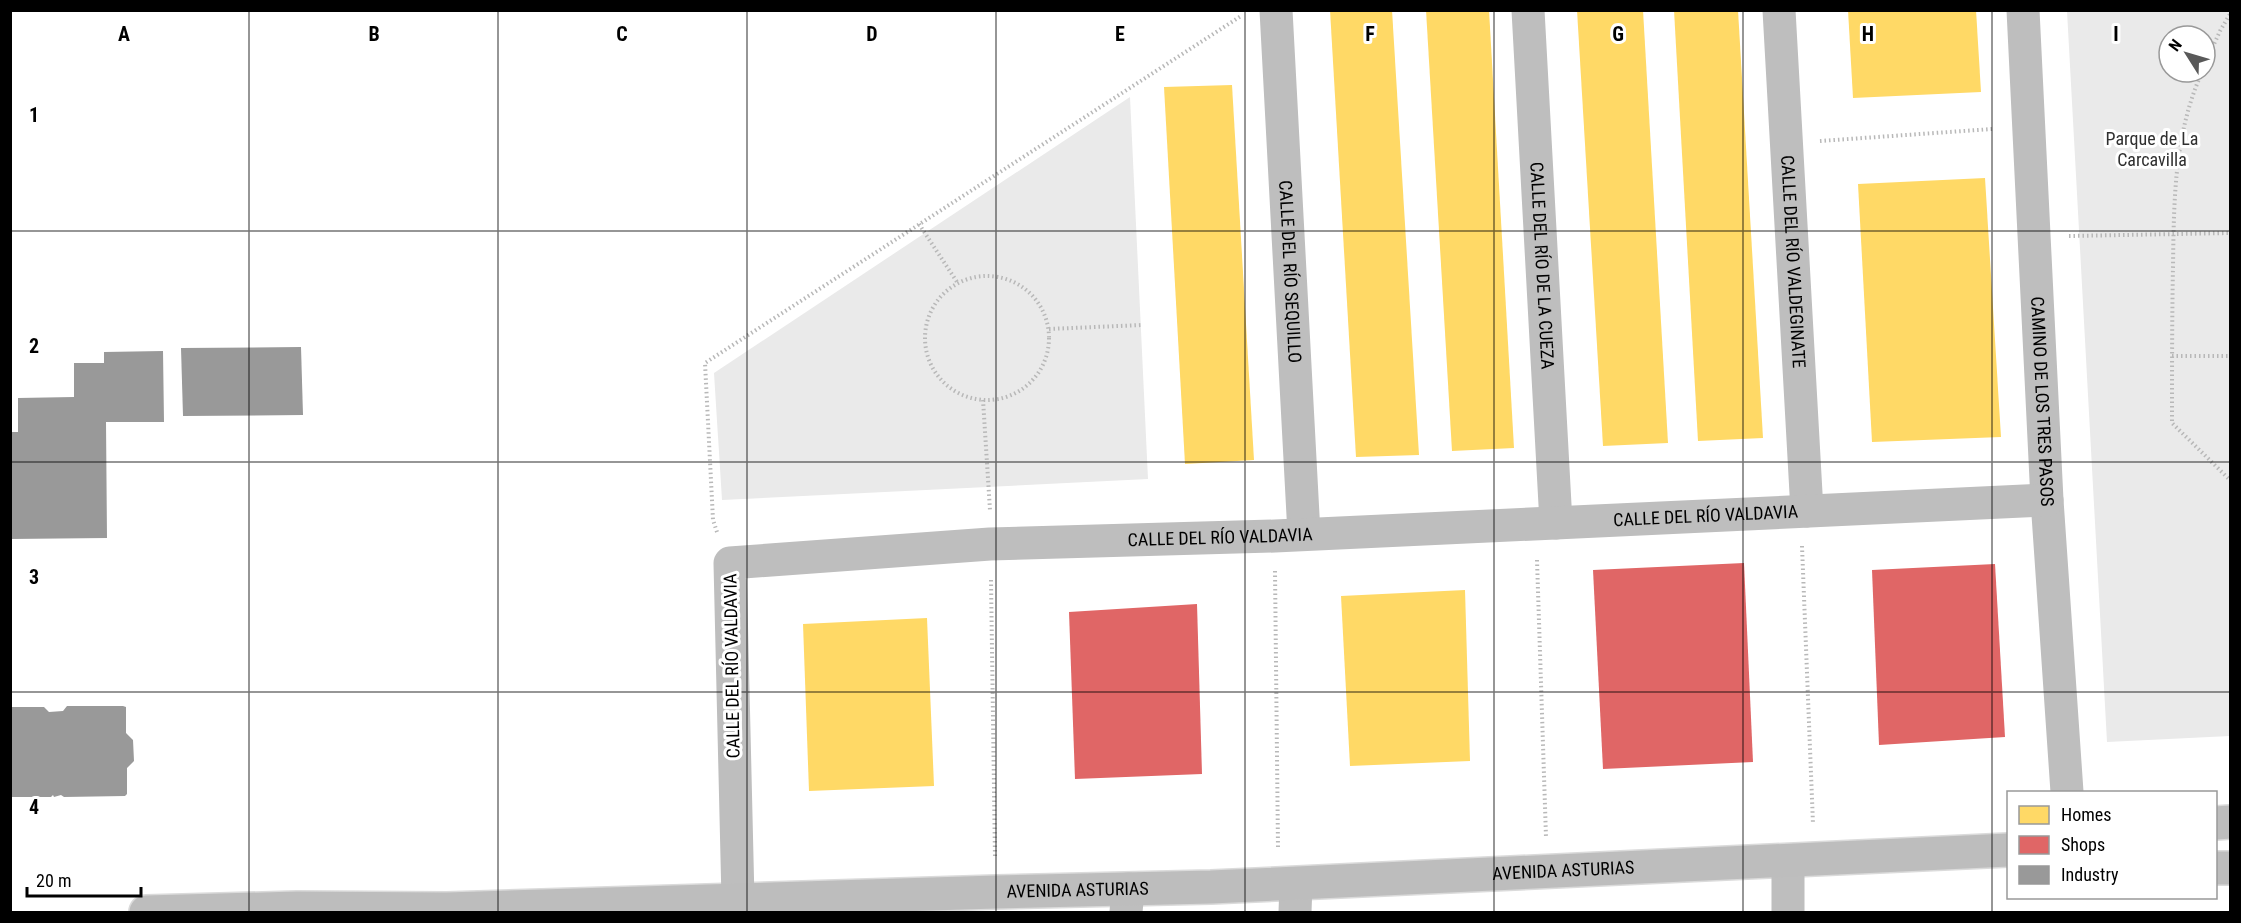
<svg xmlns="http://www.w3.org/2000/svg" width="2241" height="923" font-family="'Roboto Condensed',sans-serif">
	<style>
		.green { fill: #eaeaea; fill-rule: evenodd }
		.homes { fill: #ffd966 }
		.shops { fill: #e06666 }
		.industry { fill: #999 }
		.lines { fill: none; stroke-linecap: round; stroke-linejoin: round }
		.primary-casing { stroke: #dbdbdb; stroke-width: 36 }
		.path { stroke: #b8b8b8; stroke-width: 4; stroke-dasharray: 1.5 3; stroke-linecap: butt }
		.street { stroke: #bebebe; stroke-width: 33 }
		.primary { stroke: #bdbdbd; stroke-width: 33 }
		.grid { fill: none; stroke: #000; stroke-width: 1.5; stroke-opacity: 0.55 }
		.labels { text-anchor: middle; stroke-width: 6; stroke-linejoin: round; paint-order: stroke }
		.park-label { font-size: 18px; fill: #2f2f2f; stroke: #fff }
		.street-label { font-size: 18px; fill: #000; stroke: #fff }
		.grid-label { font-size: 20px; text-anchor: middle; font-weight: bold; fill: #000; stroke: #fff; stroke-width: 6; stroke-linejoin: round; paint-order: stroke }
	</style>
	<rect width="100%" height="100%" fill="#fff"/>
	<g class="green">
		<path d="M2067 11H2230V736L2107 742ZM2169 36H2205V72H2169Z"/>
		<polygon points="1130,97 1148,479 722,500 714,373"/>
	</g>
	<g class="homes">
		<polygon points="1330,10 1392,10 1419,455 1356,457"/>
		<polygon points="1426,10 1489,10 1514,448 1452,451"/>
		<polygon points="1577,10 1643,10 1668,443 1603,446"/>
		<polygon points="1674,10 1738,10 1763,438 1698,441"/>
		<polygon points="1848,10 1976,10 1981,92 1853,98"/>
		<polygon points="1232,85 1254,460 1185,464 1164,87"/>
		<polygon points="1985,178 2001,437 1872,442 1858,184"/>
		<polygon points="1465,590 1470,761 1350,766 1341,596"/>
		<polygon points="927,618 934,786 809,791 803,624"/>
	</g>
	<g class="shops">
		<polygon points="1744,563 1753,762 1603,769 1593,570"/>
		<polygon points="1995,564 2005,737 1879,745 1872,570"/>
		<polygon points="1197,604 1202,774 1075,779 1069,612"/>
	</g>
	<g class="industry">
		<polygon points="301,347 303,415 183,416 181,348"/>
		<polygon points="163,351 164,422 106,422 107,538 10,539 10,432 18,432 18,398 74,397 74,363 104,363 104,352"/>
		<polygon points="67,706 123,706 126,707 126,733 133,740 134,761 127,768 127,794 125,796 64,797 61,795 54,797 53,795 51,797 10,797 10,707 44,707 49,712 63,711"/>
	</g>
	<g class="lines">
		<defs>
			<g id="primary">
				<polyline points="2216,823 2230,822"/>
				<polyline points="2216,868 2230,868"/>
				<path id="s6" d="M146 912 297 908 447 909 996 892 1211 887 2008 850"/>
			</g>
		</defs>
		<use href="#primary" class="primary-casing"/>
		<g class="path">
			<polyline points="2205,64 2220,31 2230,14"/>
			<path d="M2202 72C2174 135 2174 199 2173 266 2172 318 2172 371 2172 423L2230 480"/>
			<polyline points="1820,141 1992,129"/>
			<polyline points="919,224 957,282"/>
			<polyline points="2069,236 2230,233"/>
			<circle cx="987" cy="338" r="62"/>
			<polyline points="1049,329 1142,325"/>
			<polyline points="2172,356 2230,356"/>
			<polyline points="983,400 990,510"/>
			<polyline points="717,532 713,520 705,363 1241,16"/>
			<polyline points="1802,546 1813,824"/>
			<polyline points="1537,560 1546,837"/>
			<polyline points="1275,571 1278,848"/>
			<polyline points="991,580 995,858"/>
		</g>
		<g class="street">
			<path id="s1" d="M1276 10 1304 534"/>
			<path id="s2" d="M1528 10 1556 523"/>
			<path id="s3" d="M1779 10 1807 511"/>
			<path id="s4" d="M2023 10 2047 500 2067 792"/>
			<path id="s5" d="M738 900 730 563 990 544 1275 536 2047 500"/>
			<polyline points="1126,912 1128,889"/>
			<polyline points="1295,912 1296,884"/>
			<polyline points="1788,912 1788,861"/>
		</g>
		<use href="#primary" class="primary"/>
	</g>
	<path class="grid" d="M249 10V912M498 10V912M747 10V912M996 10V912M1245 10V912M1494 10V912M1743 10V912M1992 10V912M10 231H2230M10 462H2230M10 692H2230"/>
	<g class="labels">
		<g class="park-label">
			<text x="2152" y="145">Parque de La<tspan x="2152" dy="21">Carcavilla</tspan></text>
		</g>
		<g class="street-label">
			<text dy="6" stroke="none"><textPath href="#s3" startOffset="252">CALLE DEL RÍO VALDEGINATE</textPath></text>
			<text dy="6" stroke="none"><textPath href="#s2" startOffset="256">CALLE DEL RÍO DE LA CUEZA</textPath></text>
			<text dy="6" stroke="none"><textPath href="#s1" startOffset="262">CALLE DEL RÍO SEQUILLO</textPath></text>
			<text dy="6" stroke="none"><textPath href="#s4" startOffset="392">CAMINO DE LOS TRES PASOS</textPath></text>
			<text dy="6" stroke="none"><textPath href="#s5" startOffset="1314">CALLE DEL RÍO VALDAVIA</textPath></text>
			<text dy="6" stroke="none"><textPath href="#s5" startOffset="828">CALLE DEL RÍO VALDAVIA</textPath></text>
			<text transform="translate(732 666) rotate(-91)" y="6">CALLE DEL RÍO VALDAVIA</text>
			<text dy="6" stroke="none"><textPath href="#s6" startOffset="1418">AVENIDA ASTURIAS</textPath></text>
			<text dy="6" stroke="none"><textPath href="#s6" startOffset="932">AVENIDA ASTURIAS</textPath></text>
		</g>
	</g>
	<g class="grid-label">
		<text x="124" y="41">A</text>
		<text x="374" y="41">B</text>
		<text x="622" y="41">C</text>
		<text x="872" y="41">D</text>
		<text x="1120" y="41">E</text>
		<text x="1370" y="41">F</text>
		<text x="1618" y="41">G</text>
		<text x="1868" y="41">H</text>
		<text x="2116" y="41">I</text>
		<text x="34" y="122">1</text>
		<text x="34" y="353">2</text>
		<text x="34" y="584">3</text>
		<text x="34" y="814">4</text>
	</g>
	<rect width="2241" height="923" fill="none" stroke="#000000" stroke-width="24"/>
	<rect x="2007" y="791" width="210" height="108" fill="#ffffff" stroke="#999999" stroke-width="1.5"/>
	<rect x="2019" y="806" width="30" height="18" fill="#ffd966" stroke="#999999" stroke-width="1.5"/>
	<text x="2061" y="821" font-size="18" fill="#000000">Homes</text>
	<rect x="2019" y="836" width="30" height="18" fill="#e06666" stroke="#999999" stroke-width="1.5"/>
	<text x="2061" y="851" font-size="18" fill="#000000">Shops</text>
	<rect x="2019" y="866" width="30" height="18" fill="#999999" stroke="#999999" stroke-width="1.5"/>
	<text x="2061" y="881" font-size="18" fill="#000000">Industry</text>
	<g transform="translate(2187 54) rotate(307)"><circle r="28" fill="#ffffff" stroke="#999999" stroke-width="1.5"/>
	<path d="M0-4.5L10 22L0 15L-10 22Z" fill="#595959"/>
	<text y="-9" font-size="16" font-weight="bold" text-anchor="middle" fill="#000000">N</text>
	</g>
	<path d="M27 887v9h114v-9" fill="none" stroke="#000000" stroke-width="3"/>
	<text x="36" y="887" font-size="18" fill="#000000" stroke="#ffffff" stroke-width="4.5" paint-order="stroke">20 m</text>
</svg>
